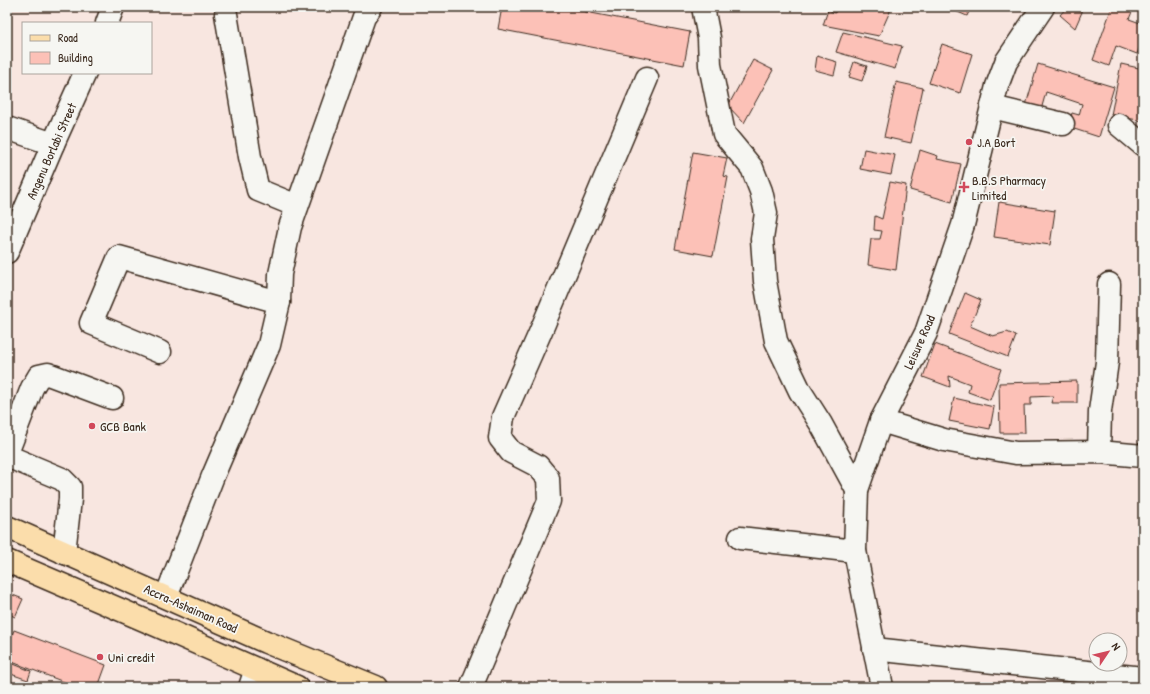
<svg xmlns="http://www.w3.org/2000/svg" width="1150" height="694" font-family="'Patrick Hand',sans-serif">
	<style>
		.building { fill: #fcc1b7; stroke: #3b2a1e }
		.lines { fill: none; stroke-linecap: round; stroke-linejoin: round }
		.minor-casing { stroke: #3b2a1e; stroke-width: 25 }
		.major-casing { stroke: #3b2a1e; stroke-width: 25 }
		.minor { stroke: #f6f6f2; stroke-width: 22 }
		.major { stroke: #fbddab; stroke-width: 22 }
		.poi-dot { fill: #d1495b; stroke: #f6f6f2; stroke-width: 1.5 }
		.labels { text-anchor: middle; stroke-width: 3.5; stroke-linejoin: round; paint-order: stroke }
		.poi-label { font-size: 13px; fill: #3b2a1e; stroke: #f6f6f2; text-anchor: start }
		.street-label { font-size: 13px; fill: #3b2a1e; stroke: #f6f6f2 }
	</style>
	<rect width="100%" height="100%" fill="#f8e6e0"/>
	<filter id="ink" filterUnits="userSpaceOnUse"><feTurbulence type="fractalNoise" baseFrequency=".025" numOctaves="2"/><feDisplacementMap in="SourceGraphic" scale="8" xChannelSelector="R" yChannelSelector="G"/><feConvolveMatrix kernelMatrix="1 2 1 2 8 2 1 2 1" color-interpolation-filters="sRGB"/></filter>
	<g filter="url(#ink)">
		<g class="building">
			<polygon points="502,7 560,7 690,32 684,65 498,29"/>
			<polygon points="836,7 881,7 891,9 879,36 823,25 828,10 835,13"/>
			<polygon points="946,7 971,7 967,16"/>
			<polygon points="1067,7 1073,7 1082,12 1075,28 1060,15"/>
			<polygon points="1112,7 1134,7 1129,19 1143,24 1143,39 1137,54 1116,46 1109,66 1093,60"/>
			<polygon points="843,32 902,46 895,69 836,52"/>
			<polygon points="942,44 972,54 960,93 929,83"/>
			<polygon points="817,56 837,62 834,75 815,70"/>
			<polygon points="753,60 773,70 744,123 728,106"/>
			<polygon points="854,62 867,66 862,81 849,77"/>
			<polygon points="1038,64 1114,87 1099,137 1068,127 1072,113 1079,115 1082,104 1046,92 1041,110 1026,105"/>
			<polygon points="1121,64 1143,69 1143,121 1111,115"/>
			<polygon points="896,82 923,88 911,143 884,137"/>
			<polygon points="864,149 895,155 891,175 860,169"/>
			<polygon points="920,150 938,156 937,159 961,164 952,202 910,190"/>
			<polygon points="693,152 727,158 723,176 728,177 713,256 675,249"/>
			<polygon points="890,182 906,185 896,270 868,265 871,239 880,239 882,231 874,230 875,216 882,219"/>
			<polygon points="999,202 1055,211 1050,245 994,237"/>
			<polygon points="965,293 981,300 970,326 993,336 1007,332 1016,336 1008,357 949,334"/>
			<polygon points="935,344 1001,369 990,400 968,392 970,384 949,376 950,387 923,377"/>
			<polygon points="1077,381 1077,403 1051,403 1053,396 1031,397 1031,405 1024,405 1025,433 1000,433 999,383"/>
			<polygon points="954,398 994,407 990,429 949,421"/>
			<polygon points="10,594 23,599 15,617 7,613 7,602"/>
			<polygon points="14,630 106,665 98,687 77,687 7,660 7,649"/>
			<polygon points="11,663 31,671 28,680 8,673"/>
		</g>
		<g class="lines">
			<defs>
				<g id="minor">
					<polyline points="703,7 709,38 710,65 724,134 752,168 761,191 766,213 762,239 765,281 776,341 800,391 821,424 857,490"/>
					<polyline points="226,14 250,157 258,190 297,206"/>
					<polyline points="107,23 113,7"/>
					<polyline points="992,107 1063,124"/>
					<polyline points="1119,125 1143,145"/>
					<polyline points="7,128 53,144"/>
					<polyline points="7,252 53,144 85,73"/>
					<polyline points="160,352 91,323 119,257 279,302"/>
					<polyline points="881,421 944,440 1016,453 1099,452 1143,456"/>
					<polyline points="1099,452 1100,411 1107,362 1109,284"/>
					<polyline points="7,453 32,388 39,376 48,374 112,398"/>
					<polyline points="7,456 62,479 70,487 70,499 64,553"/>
					<polyline points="740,538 855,551"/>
					<polyline points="166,597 213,476 269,345 279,302 280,274 290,227 364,17 371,7"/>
					<polyline points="874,649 1143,678"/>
					<polyline points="250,687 256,669"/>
					<polyline points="471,687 549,501 548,478 538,466 511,452 500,438 503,417 540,333 647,78"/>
					<polyline points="882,687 855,551 857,490 881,421 926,333 963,225 997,86 1006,62 1043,7"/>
				</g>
				<g id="major">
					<polyline points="7,527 266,642 376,687"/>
					<polyline points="7,561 158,626 297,687"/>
				</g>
			</defs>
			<use href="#minor" class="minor-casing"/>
			<use href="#major" class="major-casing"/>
			<use href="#minor" class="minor"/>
			<use href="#major" class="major"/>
		</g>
	</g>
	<g class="poi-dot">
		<circle cx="969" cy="142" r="4"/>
		<path d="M962 181h4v4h4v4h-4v4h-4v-4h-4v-4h4z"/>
		<circle cx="92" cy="426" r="4"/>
		<circle cx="100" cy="657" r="4"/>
	</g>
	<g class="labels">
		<g class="poi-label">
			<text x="977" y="147">J.A Bort</text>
			<text x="972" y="185">B.B.S Pharmacy<tspan x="972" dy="15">Limited</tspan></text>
			<text x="100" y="431">GCB Bank</text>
			<text x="108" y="662">Uni credit</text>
		</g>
		<g class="street-label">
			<text transform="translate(51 151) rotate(-66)" y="5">Angenu Borlabi Street</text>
			<text transform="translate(919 342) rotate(-66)" y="5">Leisure Road</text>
			<text transform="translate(191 608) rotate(24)" y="5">Accra-Ashaiman Road</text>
		</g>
	</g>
	<rect width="1150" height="694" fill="none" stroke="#f6f6f2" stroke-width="24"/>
	<rect x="12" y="12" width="1126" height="670" fill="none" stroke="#3b2a1e" stroke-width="1.5" filter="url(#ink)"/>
	<rect x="22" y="22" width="130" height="52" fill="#f6f6f2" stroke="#aba49d"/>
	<rect x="30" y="35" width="20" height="6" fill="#fbddab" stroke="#aba49d"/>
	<text x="58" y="42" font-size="12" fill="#3b2a1e">Road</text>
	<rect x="30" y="52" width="20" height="12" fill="#fcc1b7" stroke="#aba49d"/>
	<text x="58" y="62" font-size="12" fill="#3b2a1e">Building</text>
	<g transform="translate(1108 652) rotate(55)"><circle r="19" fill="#f6f6f2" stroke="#aba49d"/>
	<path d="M0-3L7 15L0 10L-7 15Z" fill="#d1495b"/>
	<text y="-6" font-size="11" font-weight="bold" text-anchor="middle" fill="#3b2a1e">N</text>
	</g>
</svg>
